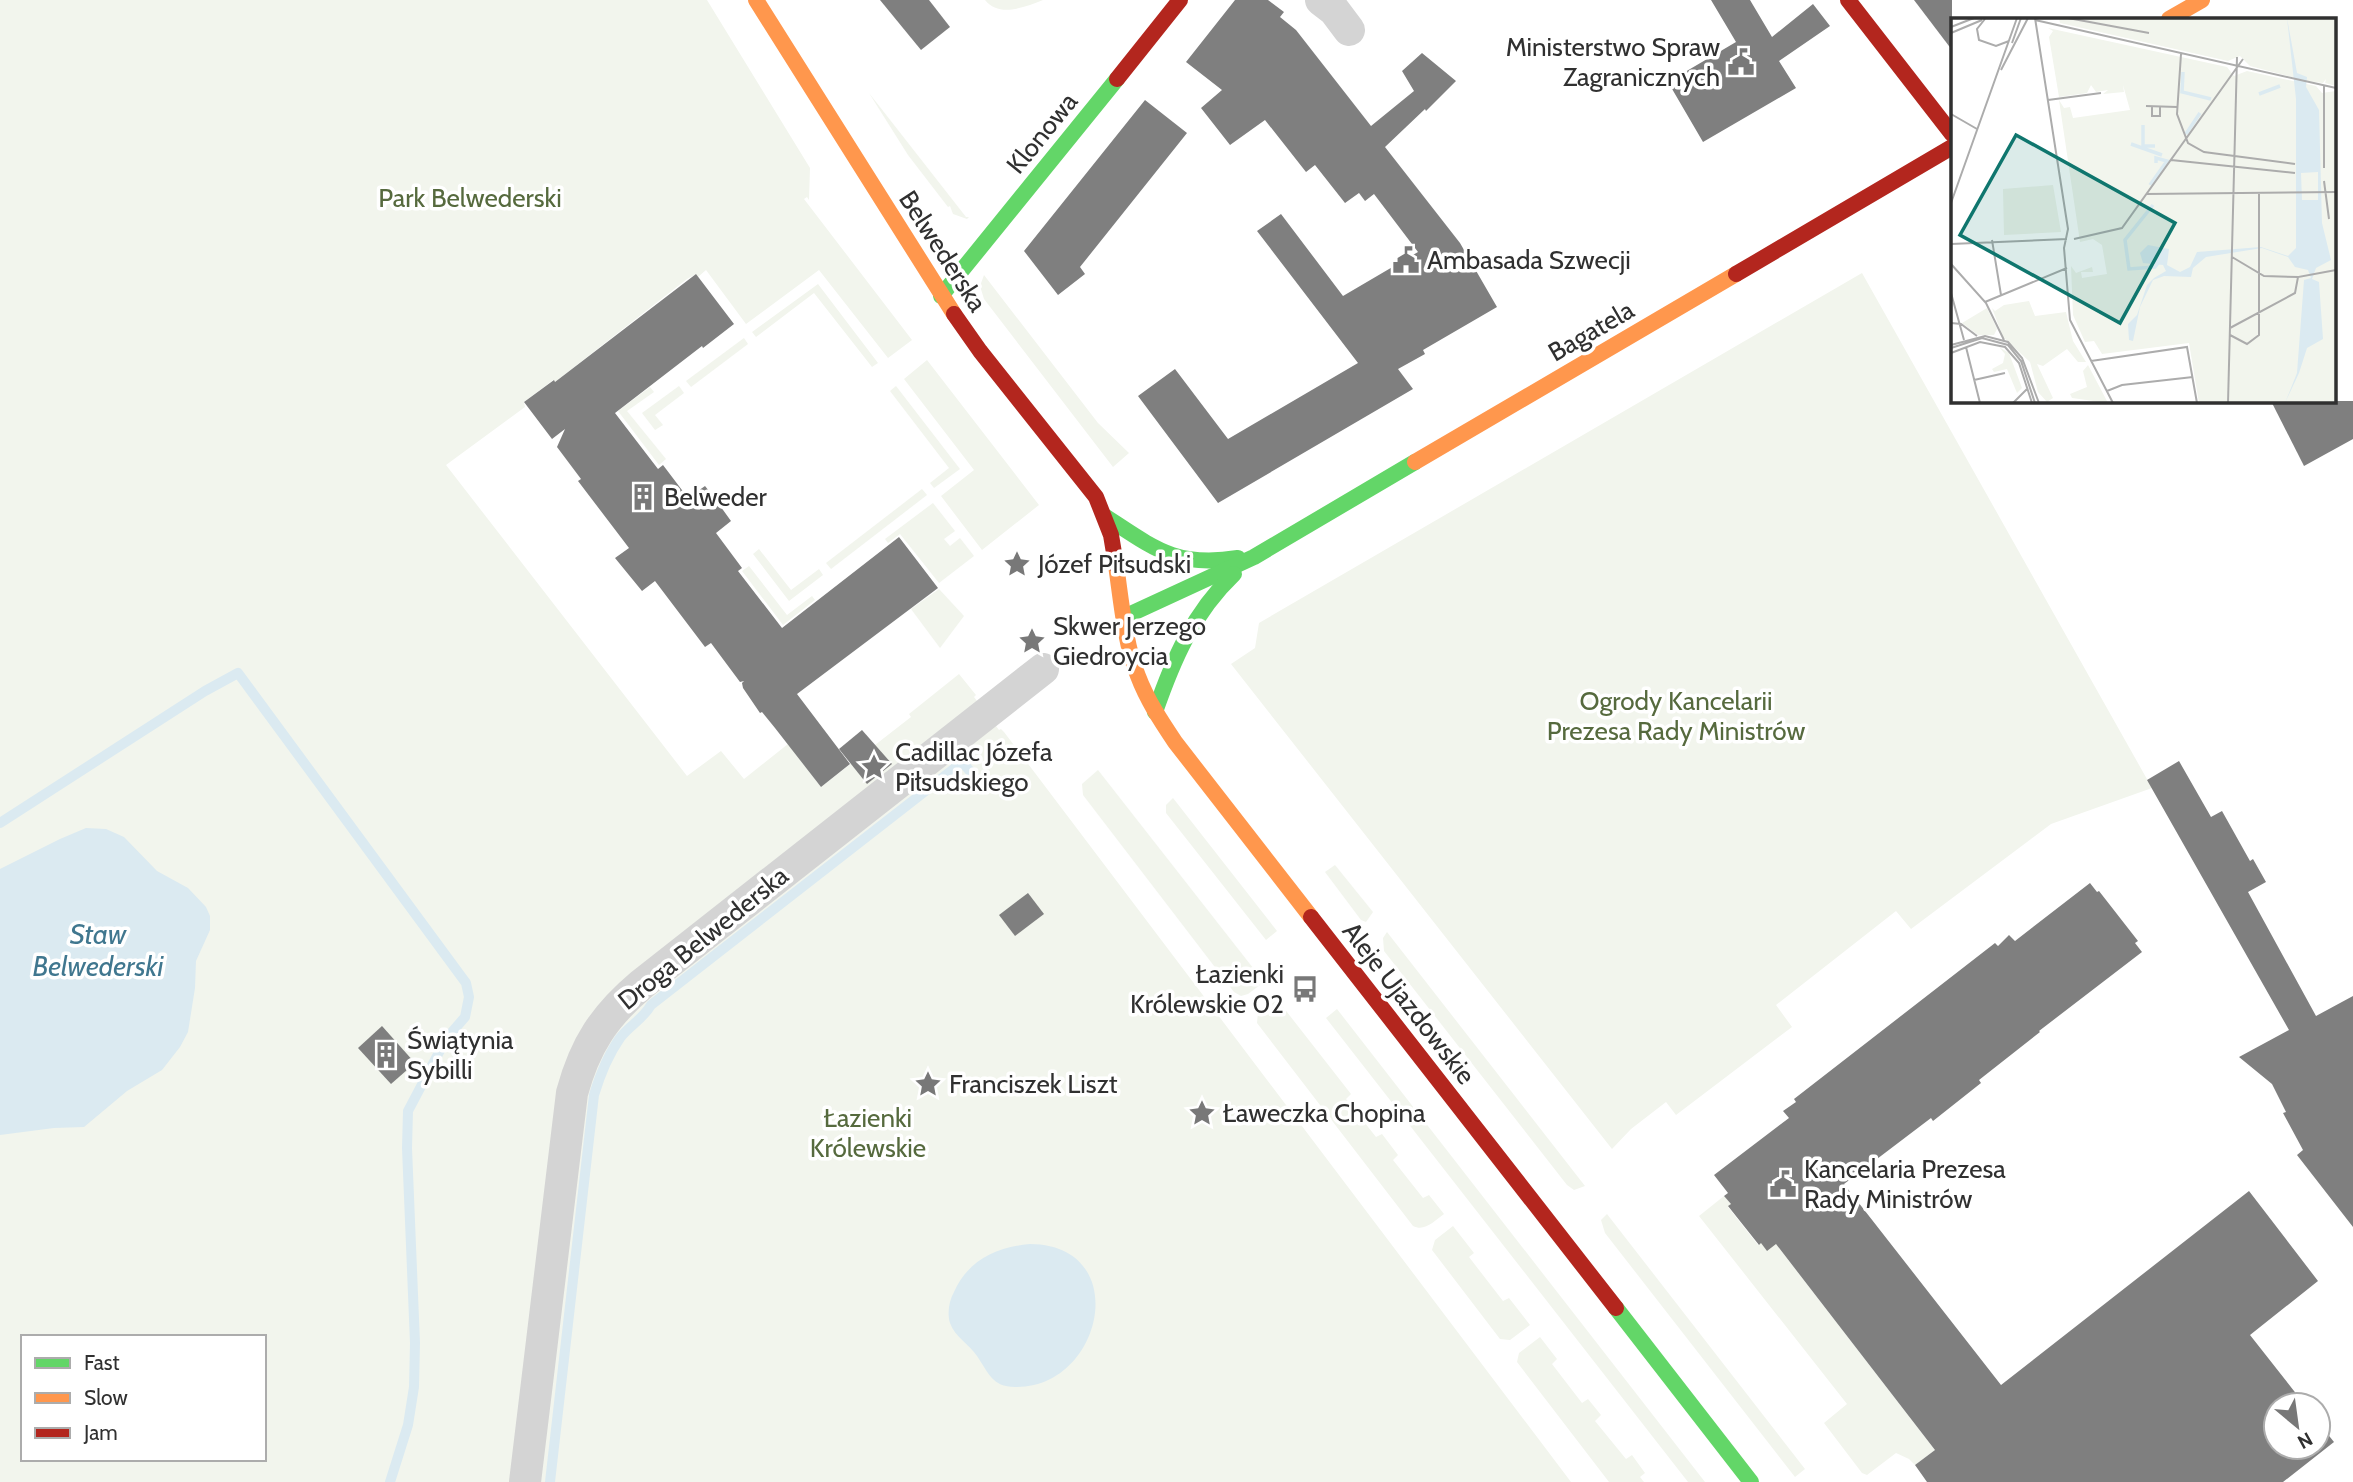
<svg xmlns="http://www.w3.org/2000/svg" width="2353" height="1482" font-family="Cabin,sans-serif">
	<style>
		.green { fill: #f2f5ed; fill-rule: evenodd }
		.water { fill: #dbeaf1 }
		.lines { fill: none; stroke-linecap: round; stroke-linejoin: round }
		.stream { stroke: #dbeaf1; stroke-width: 10 }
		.building { fill: #7f7f7f }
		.street { stroke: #d4d4d4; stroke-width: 32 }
		.fast { stroke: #63d668; stroke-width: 16 }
		.slow { stroke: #ff974d; stroke-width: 16 }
		.jam { stroke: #b3261e; stroke-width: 16 }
		.labels { text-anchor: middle; stroke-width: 7; stroke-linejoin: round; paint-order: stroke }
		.poi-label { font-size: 26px; fill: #303030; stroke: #fff; text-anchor: start }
		.street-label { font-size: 26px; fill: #303030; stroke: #fff }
		.park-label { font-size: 26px; fill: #566a3e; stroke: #fff }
		.water-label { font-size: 28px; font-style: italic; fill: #40778f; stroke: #fff }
		.inset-river { fill: none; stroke: #dbeaf1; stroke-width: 3.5 }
		.inset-road { fill: none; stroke: #acacac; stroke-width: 2 }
		.view { fill: #0f766e; fill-opacity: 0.15; stroke: #0f766e; stroke-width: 3.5 }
		.inset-edge { fill: none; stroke: #303030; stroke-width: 3.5 }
	</style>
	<rect width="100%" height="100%" fill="#fff"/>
	<g class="green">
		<path d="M0 0H707L810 168 809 200 807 197 804 199 912 340 888 358 819 270 746 324 706 270 698 277 696 274 687 279 555 382 553 380C544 387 533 395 524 402L525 407 446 465 687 776 721 751 744 779 788 744 821 787 911 717 909 714 959 674 976 695 974 697 999 730 1001 729 1004 732 1571 1482H0ZM23 1337H264V1459H23Z"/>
		<path d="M985 0H1043C1025 7 999 18 985 0Z"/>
		<polygon points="869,93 966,217 969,217 967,219 953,214 950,206 948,207 908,155"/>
		<polygon points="1862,273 2152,788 2051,824 1911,929 1896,911 1776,1005 1792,1027 1676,1115 1666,1102 1631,1129 1612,1149 1231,664 1255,648 1259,623"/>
		<polygon points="984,275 1098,423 1129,453 1113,467 984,299 980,286"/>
		<polygon points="818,284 878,363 872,367 814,293 756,337 752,332"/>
		<polygon points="744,338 748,344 691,387 686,381"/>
		<polygon points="927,360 1039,505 982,550 941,496 974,470 904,379"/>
		<polygon points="679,386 684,393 655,415 663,425 655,430 642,413"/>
		<polygon points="896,386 960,469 934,488 930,483 949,468 890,391"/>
		<polygon points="650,387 654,392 627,411 666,459 659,465 618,411"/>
		<polygon points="922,489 927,495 831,569 826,563"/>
		<polygon points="933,503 955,531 944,539 950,546 960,538 974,556 939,583 900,534 888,543 885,539"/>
		<polygon points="759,549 791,590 819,569 823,575 789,601 753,554"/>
		<polygon points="749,566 787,615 812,596 815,600 783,625 742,571"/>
		<polygon points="939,589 964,616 940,648 911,609"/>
		<polygon points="1098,770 1264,982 1248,994 1241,996 1234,992 1083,795 1082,784"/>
		<polygon points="1173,798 1277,931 1266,940 1166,813 1166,805"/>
		<polygon points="1335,865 1373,912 1366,922 1361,920 1325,872"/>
		<polygon points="1387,932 1585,1186 1574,1190 1567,1185 1384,951 1383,938"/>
		<path d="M1276 998 1351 1094 1346 1099 1376 1137 1382 1134 1398 1155 1393 1160 1423 1198 1429 1195 1444 1214C1434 1221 1425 1232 1413 1226L1257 1023 1258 1012Z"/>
		<polygon points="1337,1009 1705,1482 1688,1482 1326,1018"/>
		<polygon points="1724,1196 1731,1204 1728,1207 1758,1245 1761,1243 1776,1244 1935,1450 1915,1465 1909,1459 1896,1453 1867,1475 1862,1473 1824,1423 1847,1404 1699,1216"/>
		<polygon points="1607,1214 1805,1469 1795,1477 1605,1233 1601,1220"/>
		<polygon points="1453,1226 1474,1253 1469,1257 1503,1301 1509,1298 1530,1325 1510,1340 1500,1339 1432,1250 1435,1240"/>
		<polygon points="1540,1337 1557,1359 1552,1364 1582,1403 1588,1399 1601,1415 1595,1421 1626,1459 1632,1455 1645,1473 1640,1477 1644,1482 1609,1482 1517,1362 1519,1353"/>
	</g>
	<g class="water">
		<polygon points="86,828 106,829 124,837 157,871 188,888 206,907 210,916 210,930 196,961 195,988 188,1032 180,1047 162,1070 127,1091 84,1127 54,1128 0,1135 0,869 60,839"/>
		<path d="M1030 1244C1134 1245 1103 1389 1015 1387 992 1387 988 1372 977 1356 969 1344 955 1337 950 1323 947 1313 949 1301 954 1292 968 1260 997 1247 1030 1244Z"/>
	</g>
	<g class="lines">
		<g class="stream">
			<polyline points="0,823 205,691 238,673 466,983 469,997 465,1017 446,1039 408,1111 407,1148 415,1343 414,1387 408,1425 390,1482"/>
			<path d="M550 1482 594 1095C600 1075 608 1055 620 1038 629 1026 643 1019 651 1005L960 764H964L978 781"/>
		</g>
	</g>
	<g class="building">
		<polygon points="880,0 929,0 950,27 921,50"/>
		<polygon points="1235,0 1268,0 1284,12 1280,17 1296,30 1371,126 1414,91 1402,71 1422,53 1456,81 1426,111 1425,109 1385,147 1460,243 1497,307 1423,350 1425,354 1398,369 1413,389 1218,503 1138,396 1175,369 1228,439 1358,363 1257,231 1281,214 1343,296 1418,252 1374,194 1365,201 1359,193 1345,203 1315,165 1306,172 1265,120 1230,145 1201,108 1222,90 1186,62"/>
		<polygon points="1711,0 1750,0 1772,37 1813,4 1830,26 1779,61 1796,88 1703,142 1668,82 1736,42"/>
		<polygon points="1914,0 1952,0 1952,50"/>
		<polygon points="1145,100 1187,133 1080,267 1085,274 1058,295 1024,251"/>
		<polygon points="696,274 734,324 703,348 702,346 615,413 658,469 663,465 688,498 705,486 713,496 731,521 716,533 742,568 738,571 782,628 899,537 938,588 797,694 850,764 821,787 775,728 762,712 760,713 743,688 742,683 744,681 740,682 711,643 705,647 655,581 642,591 615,558 629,548 578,481 581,479 557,447 565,429 552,439 524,402 554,380 555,382"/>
		<polygon points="2271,401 2353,401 2353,439 2304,466"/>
		<polygon points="862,730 892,764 867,784 839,749"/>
		<polygon points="2179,761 2211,817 2222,811 2250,861 2253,859 2266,882 2248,892 2316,1016 2353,996 2353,1227 2297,1155 2303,1150 2283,1113 2286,1112 2272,1084 2239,1057 2289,1030 2147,780"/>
		<polygon points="2090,883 2097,892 2099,891 2138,941 2135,943 2142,952 2039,1031 2040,1032 1979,1080 1981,1083 1933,1121 1931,1118 1844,1184 2001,1385 2249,1191 2318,1281 2250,1335 2305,1405 2276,1405 2276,1447 2318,1447 2318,1422 2334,1442 2283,1482 1927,1482 1915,1465 1935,1450 1776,1244 1767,1251 1761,1243 1759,1245 1728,1206 1731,1204 1724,1196 1728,1193 1714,1175 1789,1118 1783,1111 1796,1102 1794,1099 1995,943 1998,946 2009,935 2015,941"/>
		<polygon points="1028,893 1044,914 1015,936 999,915"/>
		<polygon points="382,1026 415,1063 391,1084 358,1048"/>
	</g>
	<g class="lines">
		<g class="street">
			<polyline points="1321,0 1334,10 1349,30"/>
			<path d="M525 1482 572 1093C585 1045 604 1016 642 984L1043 669"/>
		</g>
		<g class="fast">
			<polyline points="941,296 1117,79"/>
			<path d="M1106 517C1155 549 1177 568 1238 558"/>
			<polyline points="1124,617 1254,557 1415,462"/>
			<path d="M1155 712C1173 660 1193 613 1234 574"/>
			<polyline points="1616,1308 1751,1482"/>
		</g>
		<g class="slow">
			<polyline points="756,0 954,314"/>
			<polyline points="2169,19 2202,0"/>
			<polyline points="1415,462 1736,274"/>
			<path d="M1116 565C1121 599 1125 645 1138 676 1147 700 1161 721 1175 742L1311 917"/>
		</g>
		<g class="jam">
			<polyline points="1848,0 1952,134"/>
			<polyline points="1117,79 1180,0"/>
			<polyline points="1736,274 1952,147"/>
			<polyline points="954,314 980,351 1096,497 1111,535 1116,565"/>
			<polyline points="1311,917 1616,1308"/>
		</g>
	</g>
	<defs>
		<symbol id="civic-bare" viewBox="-9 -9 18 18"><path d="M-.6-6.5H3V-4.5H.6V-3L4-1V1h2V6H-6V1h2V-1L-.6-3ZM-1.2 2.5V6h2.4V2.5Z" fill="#787878" stroke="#fff" stroke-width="2.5" paint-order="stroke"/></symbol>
		<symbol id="building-bare" viewBox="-9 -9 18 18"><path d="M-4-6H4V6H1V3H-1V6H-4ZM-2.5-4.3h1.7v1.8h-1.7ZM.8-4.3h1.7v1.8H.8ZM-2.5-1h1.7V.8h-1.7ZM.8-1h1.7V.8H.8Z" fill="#787878" stroke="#fff" stroke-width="2.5" paint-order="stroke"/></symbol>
		<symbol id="sight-bare" viewBox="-9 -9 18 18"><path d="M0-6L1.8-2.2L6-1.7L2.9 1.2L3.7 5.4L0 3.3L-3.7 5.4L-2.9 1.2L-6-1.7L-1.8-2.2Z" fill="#787878" stroke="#fff" stroke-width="2.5" paint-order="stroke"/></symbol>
		<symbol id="bus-bare" viewBox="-9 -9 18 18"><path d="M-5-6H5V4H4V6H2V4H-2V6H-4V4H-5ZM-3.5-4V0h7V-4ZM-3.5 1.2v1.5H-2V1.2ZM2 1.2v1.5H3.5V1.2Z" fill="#787878" stroke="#fff" stroke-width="2.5" paint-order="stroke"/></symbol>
	</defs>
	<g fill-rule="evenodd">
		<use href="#civic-bare" x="1722" y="43" width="38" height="38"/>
		<use href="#civic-bare" x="1387" y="241" width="38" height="38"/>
		<use href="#building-bare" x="624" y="478" width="38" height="38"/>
		<use href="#sight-bare" x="998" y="545" width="38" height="38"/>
		<use href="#sight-bare" x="1013" y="622" width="38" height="38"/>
		<use href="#sight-bare" x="855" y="748" width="38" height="38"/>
		<use href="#bus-bare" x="1286" y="970" width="38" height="38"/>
		<use href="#building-bare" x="367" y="1036" width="38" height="38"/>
		<use href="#sight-bare" x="909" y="1065" width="38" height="38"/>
		<use href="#sight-bare" x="1183" y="1094" width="38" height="38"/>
		<use href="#civic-bare" x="1764" y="1165" width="38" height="38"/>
	</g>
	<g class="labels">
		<g class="poi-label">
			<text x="1720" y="56" text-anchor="end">Ministerstwo Spraw<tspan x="1720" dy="30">Zagranicznych</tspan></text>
			<text x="1427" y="269">Ambasada Szwecji</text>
			<text x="664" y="506">Belweder</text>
			<text x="1038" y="573">Józef Piłsudski</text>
			<text x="1053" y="635">Skwer Jerzego<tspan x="1053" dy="30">Giedroycia</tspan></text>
			<text x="895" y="761">Cadillac Józefa<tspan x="895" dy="30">Piłsudskiego</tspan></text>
			<text x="1284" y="983" text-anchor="end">Łazienki<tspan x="1284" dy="30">Królewskie 02</tspan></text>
			<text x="407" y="1049">Świątynia<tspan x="407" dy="30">Sybilli</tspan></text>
			<text x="949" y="1093">Franciszek Liszt</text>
			<text x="1223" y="1122">Ławeczka Chopina</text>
			<text x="1804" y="1178">Kancelaria Prezesa<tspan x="1804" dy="30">Rady Ministrów</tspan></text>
		</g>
		<g class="street-label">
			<text transform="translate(1042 133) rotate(-51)" y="9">Klonowa</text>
			<text transform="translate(943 251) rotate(57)" y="9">Belwederska</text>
			<text transform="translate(1591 331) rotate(-30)" y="9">Bagatela</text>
			<text transform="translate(703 938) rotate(-39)" y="9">Droga Belwederska</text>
			<text transform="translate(1409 1003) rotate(52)" y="9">Aleje Ujazdowskie</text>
		</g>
		<g class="park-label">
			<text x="470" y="207">Park Belwederski</text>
			<text x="1676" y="710">Ogrody Kancelarii<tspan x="1676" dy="30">Prezesa Rady Ministrów</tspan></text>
			<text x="868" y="1127">Łazienki<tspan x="868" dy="30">Królewskie</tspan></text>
		</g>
		<g class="water-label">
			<text x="98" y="944">Staw<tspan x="98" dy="32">Belwederski</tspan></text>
		</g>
	</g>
	<g transform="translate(1951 18)">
		<rect width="385" height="385" fill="#fff"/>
		<path d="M108 0H385V68L374 65 375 61 372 65 356 63 299 48 289 38 277 43 109 5ZM97 10 276 49 283 58 296 53 365 68 371 75 385 73V385H248L238 325 151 336 143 323 134 324 122 297 120 248 125 255 141 249 142 254H130L131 260 156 256 151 227 142 221 129 224 108 82 113 90 119 89 122 100 179 92 172 67 173 74 152 76 157 72 145 74 140 67 136 75 108 79 98 19 102 13ZM102 167 110 214 53 217 52 171ZM78 283 84 298 115 294 122 323 135 344H127L116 331 92 348 86 346 102 380 96 384 87 374 79 344 52 319 41 290 44 293 53 287ZM36 290 46 311 43 317H27L11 305ZM48 329 58 335 71 370 66 375 56 351 43 354 41 351 52 345 54 336ZM137 347 157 385 121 380 119 376 136 369 132 353Z" fill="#f2f5ed"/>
		<path d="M336 0 346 55 356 59 355 69 368 92 371 205 380 242 365 250 361 261 368 264 372 321 356 330 348 355 334 385 346 355 353 262 360 260 357 252 344 249 337 239 311 230 255 239 242 250 240 259 213 258 202 262 189 289 182 323 178 322 177 306 186 297 196 267 203 260 215 253 212 247 192 245 189 235 197 227 218 231 216 247 229 254 239 249 246 234 310 229 337 238 345 230V81ZM367 154V182H351L350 155Z" fill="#dbeaf1" fill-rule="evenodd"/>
		<path class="inset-river" d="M232 54 231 74 260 81M308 76 329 68M192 107V128H204M235 116 249 95M180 126 211 137M199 167 216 143 205 140V145M202 187 174 222 178 251 204 249 207 245"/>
		<path class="inset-road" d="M84 0 117 211 113 230 119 302 162 385M117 0 198 15M34 1 26 11 28 22 45 28 58 23M84 2 385 70M0 9 23 0M0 15 31 2M61 25 70 0M230 36 226 96 237 125 253 134 344 146M50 52 77 0M373 67V150M97 82 150 75M195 88 226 89M201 88V98H209V88M0 96 26 111M220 142 344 155M373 163 378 201M195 176 385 174M0 185 66 0M123 221 171 210 292 41M41 222 50 277M0 226 116 221M281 239 313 258 347 259M0 246 35 285 53 322M0 275 13 322M34 284 116 250M0 305 10 306 26 318M279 310 344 275 347 259 385 252M279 317 296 326 308 317V175M0 327 34 318 57 324 71 340 88 385M15 329 29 385M0 330 31 320 57 327 70 343 84 385M0 335 29 324 54 329 68 345 81 385M140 343 236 329 246 385M23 362 54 355M156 373 171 367 242 359M62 385 77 370M277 385 286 39"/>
		<path class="view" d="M65 117 224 205 169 305 9 217Z"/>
		<rect width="385" height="385" class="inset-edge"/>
	</g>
	<rect x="21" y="1335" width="245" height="126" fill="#ffffff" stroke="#acacac" stroke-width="2"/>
	<rect x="35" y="1358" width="35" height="10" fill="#63d668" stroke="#acacac" stroke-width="2"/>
	<text x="84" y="1370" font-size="21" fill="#303030">Fast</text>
	<rect x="35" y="1393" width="35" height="10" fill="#ff974d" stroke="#acacac" stroke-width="2"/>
	<text x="84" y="1405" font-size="21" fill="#303030">Slow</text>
	<rect x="35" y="1428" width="35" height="10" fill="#b3261e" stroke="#acacac" stroke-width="2"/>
	<text x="84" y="1440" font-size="21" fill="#303030">Jam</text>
	<g transform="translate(2297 1426) rotate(151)"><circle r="33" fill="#ffffff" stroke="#acacac" stroke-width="2"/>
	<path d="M0-5L12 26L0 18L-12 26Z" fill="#787878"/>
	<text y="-10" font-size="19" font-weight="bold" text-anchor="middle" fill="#303030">N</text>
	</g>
</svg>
